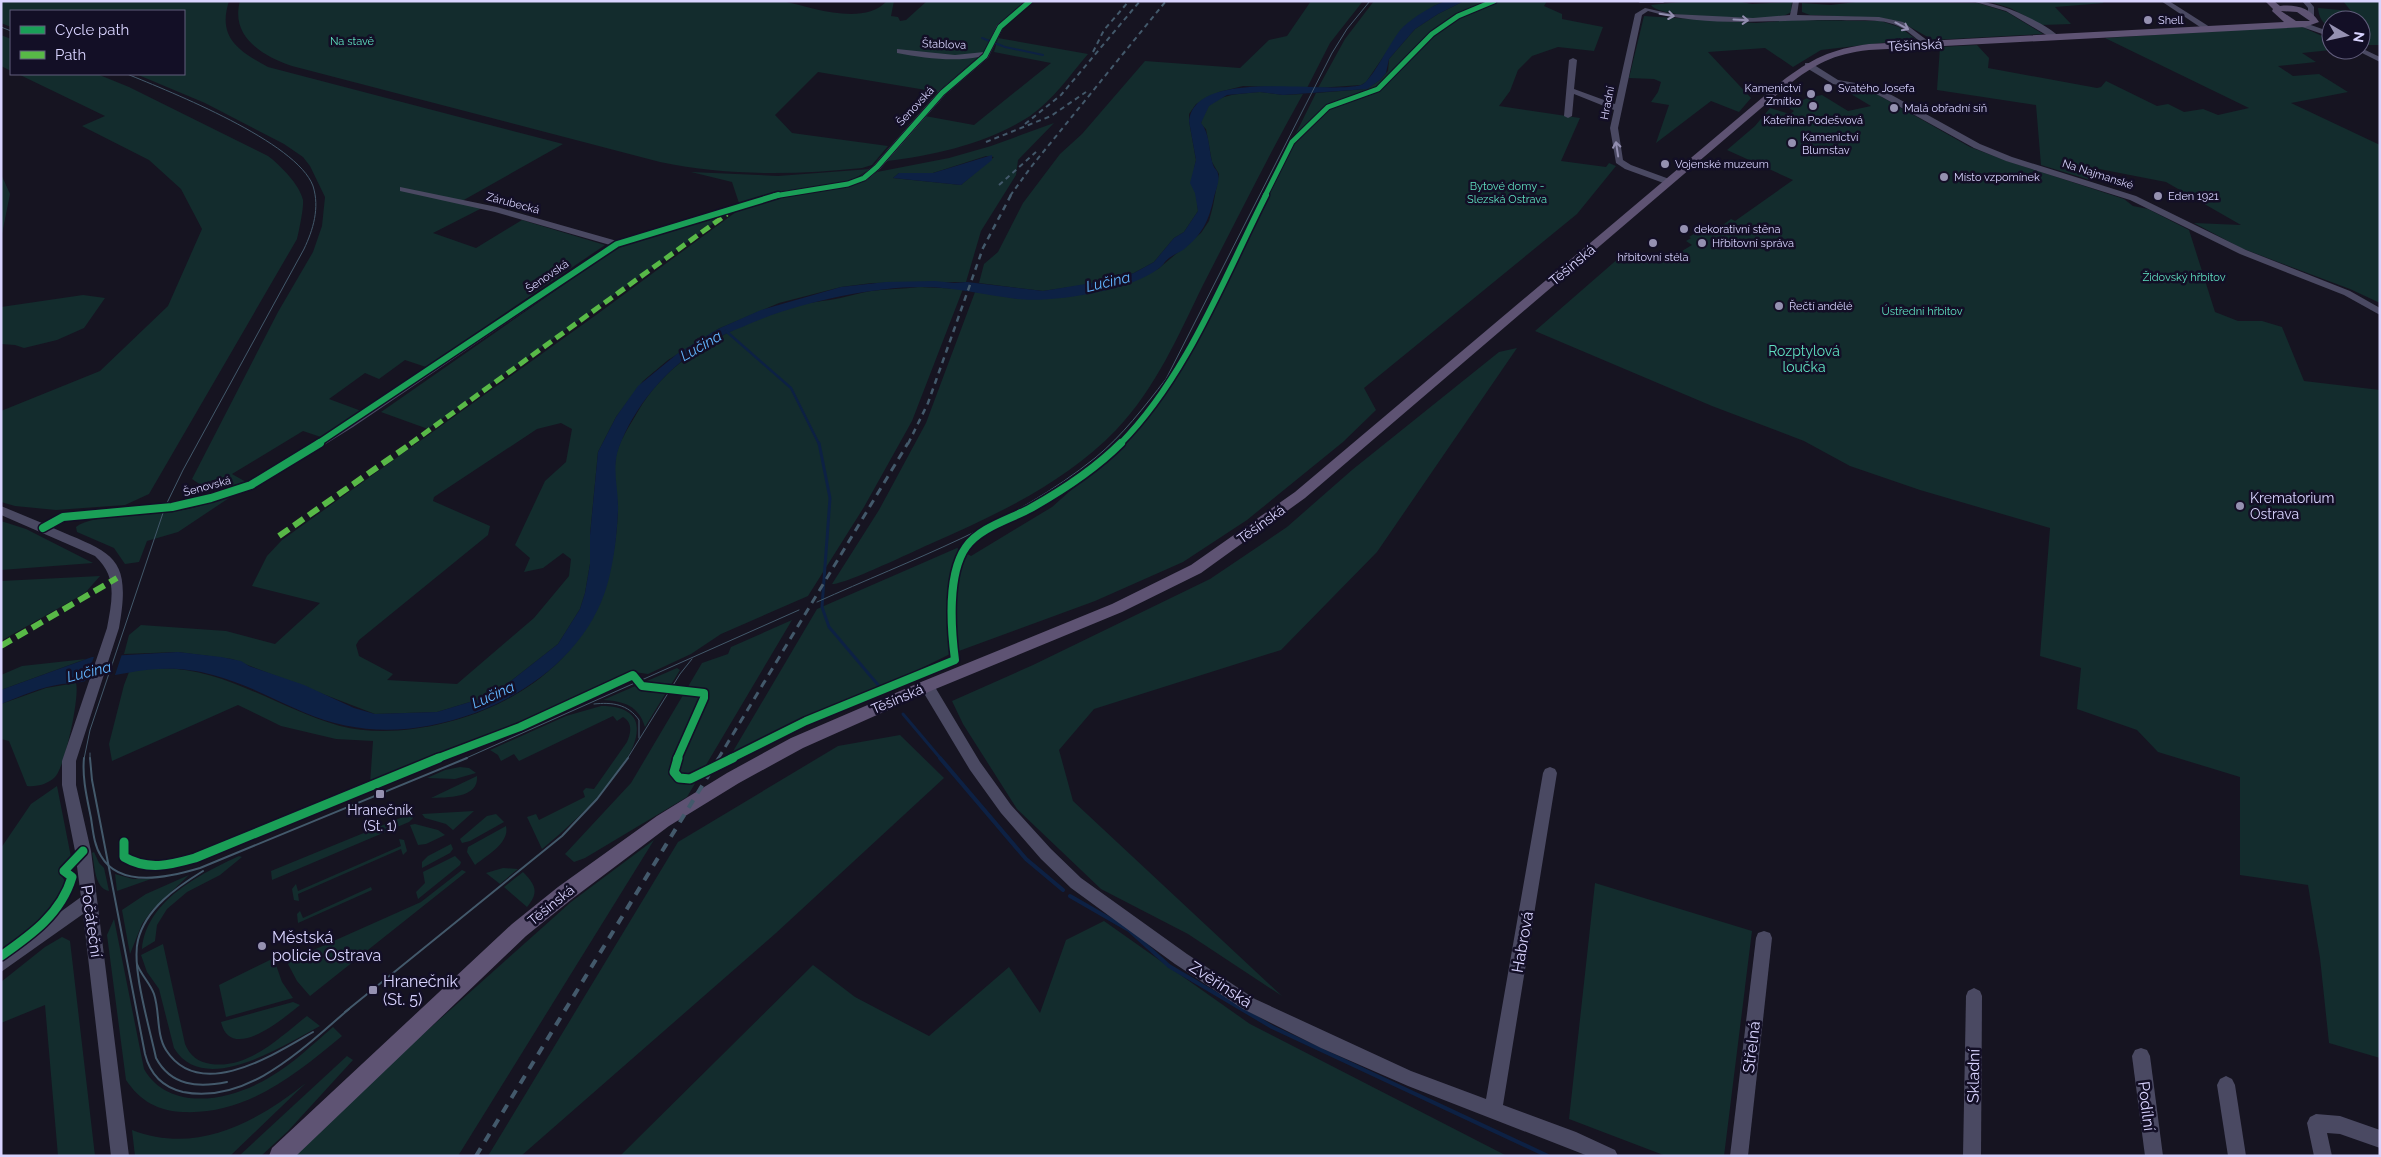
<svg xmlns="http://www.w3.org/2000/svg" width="2381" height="1157" font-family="Raleway,sans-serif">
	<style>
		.green { fill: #132c2d; fill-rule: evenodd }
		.water { fill: #0d2144 }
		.pier { fill: #161421 }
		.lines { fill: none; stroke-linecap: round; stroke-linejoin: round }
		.stream-far3 { stroke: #0d2144; stroke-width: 2 }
		.stream-far2 { stroke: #0d2144; stroke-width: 2.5 }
		.stream-far1 { stroke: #0d2144; stroke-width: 3 }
		.stream { stroke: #0d2144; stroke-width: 4 }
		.minor { fill: #4a4962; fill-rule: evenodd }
		.major { fill: #5e5373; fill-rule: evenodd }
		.tram-far1 { stroke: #43596b; stroke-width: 1 }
		.tram { stroke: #43596b; stroke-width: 2 }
		.rail-far3 { stroke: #43596b; stroke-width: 2; stroke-dasharray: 5 4; stroke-linecap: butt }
		.rail-far2 { stroke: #43596b; stroke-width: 2.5; stroke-dasharray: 6 5; stroke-linecap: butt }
		.rail-far1 { stroke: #43596b; stroke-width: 3; stroke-dasharray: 8 6; stroke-linecap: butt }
		.rail { stroke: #43596b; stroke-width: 4; stroke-dasharray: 9 8; stroke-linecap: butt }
		.quiet-far1 { stroke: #58b947; stroke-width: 5; stroke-dasharray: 10 5; stroke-linecap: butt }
		.quiet { stroke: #58b947; stroke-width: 6; stroke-dasharray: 12 6; stroke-linecap: butt }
		.cycleway-far3-casing { stroke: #130f26; stroke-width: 7 }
		.cycleway-far2-casing { stroke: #130f26; stroke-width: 9 }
		.cycleway-far1-casing { stroke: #130f26; stroke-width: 11 }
		.cycleway-casing { stroke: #130f26; stroke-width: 12 }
		.cycleway-far3 { stroke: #1a9f57; stroke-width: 5 }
		.cycleway-far2 { stroke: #1a9f57; stroke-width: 6 }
		.cycleway-far1 { stroke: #1a9f57; stroke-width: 8 }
		.cycleway { stroke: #1a9f57; stroke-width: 9 }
		.oneway { stroke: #928eb0 }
		.poi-dot { fill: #9591b1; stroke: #130f26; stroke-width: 2 }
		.labels { text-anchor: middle; stroke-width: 5; stroke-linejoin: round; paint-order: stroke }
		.far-poi-label { font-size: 11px; fill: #d9d4ff; stroke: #130f26; text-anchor: start }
		.far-park-label { font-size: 11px; fill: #5fe0c0; stroke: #130f26 }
		.far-street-label { font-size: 11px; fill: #d9d4ff; stroke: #130f26 }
		.street-label { font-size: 14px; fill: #d9d4ff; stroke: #130f26 }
		.park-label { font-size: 14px; fill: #5fe0c0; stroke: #130f26 }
		.poi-label { font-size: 14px; fill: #d9d4ff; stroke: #130f26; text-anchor: start }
		.water-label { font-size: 15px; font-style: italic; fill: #62b6ff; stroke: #130f26 }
		.near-street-label { font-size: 16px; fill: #d9d4ff; stroke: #130f26 }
		.near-poi-label { font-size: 16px; fill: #d9d4ff; stroke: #130f26; text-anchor: start }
	</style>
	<rect width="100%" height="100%" fill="#161421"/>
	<g class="green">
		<path d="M1 1H229C217 38 239 51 268 67L563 144 462 201 484 207 433 233 476 248 522 220 605 245 426 367 405 360 379 379 365 373 329 399 364 412 324 438 303 431 232 474 246 482 210 491 192 479 278 312 313 252 322 226 325 197 310 166 303 157 284 144 205 103 136 74H184V11H11V27L1 23Z"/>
		<path d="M240 1H782C812 7 862 27 887 1H894L891 16 898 17 900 21 906 20 927 1H1027L1000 23 984 52 938 92 818 72 775 115 792 133 888 146 872 165 862 168C795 175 727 176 660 162L292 66C263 56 230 37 240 1Z"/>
		<polygon points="1311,1 1363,1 1330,43 1307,88 1243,86 1219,92 1196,104 1189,114 1189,121 1196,160 1194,169 1198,211 1184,232 1174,238 1154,262 1134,273 1110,281 1043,291 979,283 984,264 998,252 1023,203 1060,154 1082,134 1145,61 1240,68 1269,40 1287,36"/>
		<polygon points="1374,1 1445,1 1434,6 1403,28 1366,82 1361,85 1318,88 1345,39"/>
		<polygon points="1464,1 1547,1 1544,6 1562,14 1562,19 1603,27 1594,51 1558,47 1532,56 1518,70 1510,91 1499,106 1580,118 1561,161 1606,167 1609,163 1616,166 1577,214 1364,388 1376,410 1343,442 1247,520 1183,562 1095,601 948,655 725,765 817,609 957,548 971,556 1052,507 1131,437 1151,414 1176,374 1316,93 1366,89 1380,80 1388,71 1389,59 1415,29 1438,14"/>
		<path d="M1691 1H1736L1752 4 1792 2 1791 12C1784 17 1774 19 1765 19 1747 20 1659 18 1651 5Z"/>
		<polygon points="1864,1 1978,3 2007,12 2043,34 1933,40 1903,23 1883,18 1810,15 1802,12 1802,3 1831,5"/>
		<polygon points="1987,1 2101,1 2104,3 2055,7 2071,24 2042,25 2010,8"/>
		<path d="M2343 1H2380V45H2361V20H2331V28C2323 24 2319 18 2318 8L2351 11Z"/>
		<polygon points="1644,16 1756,23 1790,20 1881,21 1899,27 1916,39 1821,50 1793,67 1765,48 1708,52 1751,98 1739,112 1711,101 1656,143 1669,105 1651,102 1658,92 1661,82 1654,79 1629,78"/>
		<polygon points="2300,26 2331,40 2331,50 2302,53 2316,62 2278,66 2293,76 2319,74 2348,92 2291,103 2380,145 2380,303 2350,289 2241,248 2194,223 2241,225 2166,182 2089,167 2090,180 2041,165 2036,105 1937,90 1940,47 1977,45 1989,58 1988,68 2097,88 2101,87 2106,81 2157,106 2168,104 2184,112 2203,109 2218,115 2249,108 2105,38"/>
		<polygon points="1,35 11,39 11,71 1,66"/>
		<path d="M998 38 1088 54C1070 75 1053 100 1030 116 988 143 936 155 887 161L925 116 974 125 1051 63 994 52Z"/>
		<path d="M18 74H97L129 87 268 156C280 165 300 185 303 200 304 207 299 231 297 239L149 494 125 505 56 510 15 506 1 502V411L100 371 168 306 202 229 181 189 149 160 82 126 105 116Z"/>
		<polygon points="1852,89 1857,92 1873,92 1970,147 2007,161 2124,199 2133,206 2148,209 2189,230 2215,312 2238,321 2262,321 2282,327 2304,381 2380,390 2380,1058 2329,1043 2320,958 2308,885 2240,875 2240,777 2158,752 2137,730 2077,709 2081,668 2040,656 2050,528 1920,490 1850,466 1804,441 1712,406 1535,331 1620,257 1662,263 1692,245 1686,241 1691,238 1689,237 1697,232 1710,234 1731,219 1735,221 1793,180 1727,150 1755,126 1770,108 1790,114 1794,111 1789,108 1807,98 1822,95 1848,111 1871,106 1846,91"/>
		<path d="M1260 92 1283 95 1303 94C1268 156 1236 221 1203 285 1178 336 1156 388 1116 430 1065 483 996 515 930 544 914 551 844 585 832 584L879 510 926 423 975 292 1019 299 1066 297 1111 289 1158 269 1201 233 1209 221 1213 206 1219 174 1212 162 1206 129 1201 124C1203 94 1237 94 1260 92Z"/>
		<path d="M1054 123 1018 160 1016 175 981 231 966 282 872 283 841 287 779 303 718 329 668 360 643 381 616 417 598 452 590 535V564L585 593 580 609 558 644 493 695 437 712 375 714 232 659 178 652 124 654 129 635 141 625 226 631 275 644 320 603 252 586 267 556 282 540 596 315 740 209 781 197 852 186 877 172 949 158 991 146ZM986 156 994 157 961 185 893 178 899 173H933ZM561 423 572 429 566 462 545 481 515 545 530 558 524 572 543 568 563 553 571 559 569 576 534 618 457 684 387 680 393 674 359 656 356 645 359 640 488 535 490 526 433 501 434 497 537 429Z"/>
		<polygon points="870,169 854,179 858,180 810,189 740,206 732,182 691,172 778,176"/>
		<polygon points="1,174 10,194 1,239"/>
		<polygon points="728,213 428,429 381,412 618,247"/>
		<path d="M919 287 963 289 912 421 864 507 808 596 721 634 691 654 648 674 634 672 516 726 370 784 373 741 336 739 281 726 238 705 112 761 109 744 124 685 129 672C209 654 268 706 340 726 390 739 458 725 504 701 583 660 615 595 618 508 618 499 615 491 614 482 614 474 615 464 616 456 619 441 629 427 637 413 670 354 740 322 804 304 813 302 822 301 830 300 844 298 858 293 871 291 887 289 903 289 919 287Z"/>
		<polygon points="83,295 105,298 84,328 57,340 24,348 15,345 1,344 1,307"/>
		<polygon points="1517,348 1377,552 1281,650 1094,709 1059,750 1073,801 1282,996 1188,934 1101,889 1017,809 963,724 952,701 1033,665 1210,579 1287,527 1352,470 1499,352"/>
		<path d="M232 496 178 532 147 541 139 562 125 564 114 548 77 532 76 527C93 513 158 515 183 510 200 507 216 501 232 496Z"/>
		<polygon points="1,521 26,529 93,563 1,570"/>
		<polygon points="100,576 85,593 1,641 1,581"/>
		<polygon points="792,620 687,797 585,858 574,862 565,854 631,783 702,663 728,654 731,647"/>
		<polygon points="86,659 1,690 1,675 22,666"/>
		<path d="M677 668 680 670 645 727C639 706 624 701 603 700Z"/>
		<path d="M76 683C80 696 65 767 55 777 48 784 37 787 27 786L9 741 1 739V704L46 688Z"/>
		<path d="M601 706C613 706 629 708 635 720 650 756 567 829 542 849L527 817 536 814 539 820 585 797 583 791 586 788 594 789 627 742C631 733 633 723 623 717L617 721 613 716 519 761 514 754 501 761 498 755 490 750 566 716Z"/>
		<polygon points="900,735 944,778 776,933 521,1156 488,1156 678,842 838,746"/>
		<polygon points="460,767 469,768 476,773 455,779 427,778 445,770"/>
		<path d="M477 776C479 799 446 797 431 798Z"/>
		<polygon points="57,786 71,857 59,871 68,887 48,915 1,950 1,848 31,804"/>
		<polygon points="474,811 453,830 446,824 425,818 422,814"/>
		<polygon points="410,814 413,814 413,818 409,822 272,880 271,871"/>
		<polygon points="496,814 504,822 470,841 462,843 460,839 487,816"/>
		<polygon points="415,824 438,830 445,835 426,844 418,845 410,825"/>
		<path d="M506 826C510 843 487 855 475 865L467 852 468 847Z"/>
		<polygon points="399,839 404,840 407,851 403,855 401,849 298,894 299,901 294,900 292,889 296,884 298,891 401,846"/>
		<polygon points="654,840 458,1156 295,1156 402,1053 571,902"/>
		<polygon points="451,844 453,849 450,853 422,868 422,862 428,856"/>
		<path d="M94 852 99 863 104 868 109 891C94 888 95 865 92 853Z"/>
		<path d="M239 856 242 857 220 875 187 892 167 909 157 925 155 941 142 949C146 901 200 874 239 856Z"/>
		<polygon points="455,856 461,862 460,865 418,899 416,892 425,883 423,872"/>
		<polygon points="503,868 518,869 500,884 486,873"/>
		<polygon points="462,870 466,872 310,996 297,981 288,964 291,960 421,902"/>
		<path d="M523 872C536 885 539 893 527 907L504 887Z"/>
		<polygon points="115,874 133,879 151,879 117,891"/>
		<polygon points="189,875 152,910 142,924 130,954 122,910 146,894"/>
		<polygon points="1595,883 1752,931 1724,1156 1666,1156 1569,1119"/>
		<polygon points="371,887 372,890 298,923 297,914 300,911 303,918"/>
		<path d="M114 919 144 1069C170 1114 233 1100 270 1077 293 1064 313 1044 333 1027L342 1036C296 1074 247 1115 183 1112 158 1111 140 1101 126 1080L107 935Z"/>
		<polygon points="1104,921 1250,1024 1507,1156 620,1156 813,965 855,997 929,1036 1009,967 1040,1013 1066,940"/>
		<polygon points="62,937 70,941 95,1156 58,1156 45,1005 1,1023 1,982 45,947"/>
		<path d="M163 944 185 1044C190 1056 198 1062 211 1064 249 1069 280 1037 307 1016L320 1026C284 1045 204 1098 174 1048L159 989 147 972 141 955Z"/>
		<polygon points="272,959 275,962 282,982 293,998 226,1017 219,985"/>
		<path d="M293 1002 300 1005C285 1017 231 1064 221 1022Z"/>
		<polygon points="347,1056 353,1060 288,1131 261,1156 239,1156"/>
		<path d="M306 1083 230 1156H135L132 1130C197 1155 255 1123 306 1083Z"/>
	</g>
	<g class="water">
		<path d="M1445 1H1464L1438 14 1415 29 1389 59 1386 73 1380 80 1367 89 1283 95 1260 92 1227 95 1209 106 1201 123C1211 135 1208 153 1214 167 1215 169 1218 171 1218 174 1220 181 1216 189 1214 197 1209 220 1203 234 1183 250 1178 253 1173 255 1169 258 1163 263 1164 265 1158 269 1129 291 1052 303 1017 299 985 295 954 287 922 287 869 287 798 303 749 324 733 331 713 338 699 348 663 373 635 406 619 447 611 469 619 489 618 511 617 534 614 560 608 582 591 646 534 691 475 713 416 734 361 737 303 712 273 699 244 683 213 675 166 662 132 672 86 681 78 683 70 683 62 684 41 687 21 696 1 704V690L92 657 178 652 221 657 241 661 249 666 304 685 354 708 375 714 437 712 493 695 558 644 580 609 585 593 590 564V535L598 452 616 417 638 386 677 354 718 329 761 310 841 287 886 282 935 281 954 283 967 282 1043 291 1110 280 1134 273 1154 262 1174 238 1184 232 1198 211 1195 193 1190 183 1196 160 1189 121C1195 67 1323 95 1361 85 1372 82 1391 39 1403 27 1415 16 1430 7 1445 1Z"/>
		<polygon points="992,155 992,160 961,185 893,178 899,173 933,173"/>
	</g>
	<polygon class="pier" points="123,651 114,678 84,684 95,654"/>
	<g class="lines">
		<polyline class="stream-far3" points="982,38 1005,47 1043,55"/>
		<polyline class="stream-far2" points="726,331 791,388 819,444"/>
		<g class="stream-far1">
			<polyline points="819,443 830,498 822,607 829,627 879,686"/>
			<polyline points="903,714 941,759"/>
		</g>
		<g class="stream">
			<polyline points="940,758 1026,859 1063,890"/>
			<polyline points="1070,896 1129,930 1169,966 1272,1027 1548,1156"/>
		</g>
		<g class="minor">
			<path d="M1026 1H1033L1003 28 988 58 945 95 880 169 867 180 848 187 782 196 620 246 353 427 255 488 215 501 172 511 66 521 53 528C113 554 132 555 119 628L76 761V785L91 851 129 1156H111L83 914 1 972V955L81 897 75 851 62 785V761L107 628C112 600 118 577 95 556L1 515V506L42 523 63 513 172 503 209 495 247 482 345 423 610 245 495 212 400 191V187L497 207 617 241 778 192 846 182 861 176 874 165 939 91 979 57C953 62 924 58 897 53V49L955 55 984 52 997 25Z"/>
			<polygon points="1637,1 1666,1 1663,3 1640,3"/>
			<path d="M1793 1H1799L1797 15 1879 17 1903 22 1932 44 1925 46C1917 39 1907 30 1898 26 1881 18 1859 21 1841 20 1777 19 1710 29 1648 11L1642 15 1618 128 1623 160 1631 165 1672 180V184L1669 185 1625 169 1616 163 1610 128 1614 110 1574 94 1572 116 1568 118 1564 116 1569 60 1573 58 1577 60 1574 89 1615 104 1635 14 1645 8 1672 14 1753 18 1790 15Z"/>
			<path d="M1972 1C1998 1 2040 20 2060 37L2053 39 2006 11Z"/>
			<polygon points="2161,1 2169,1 2213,29 2206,31"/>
			<polygon points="2302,1 2309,1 2314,7 2314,18 2308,18 2308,8"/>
			<polygon points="2305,23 2331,32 2331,37 2302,27 2302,23"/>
			<polygon points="2361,48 2380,57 2380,62 2356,50 2361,50"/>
			<polygon points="1805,63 1811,63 1838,80 1873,86 1888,93 1980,144 2012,157 2136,196 2246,250 2350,291 2380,308 2380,315 2344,295 2240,254 2130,200 2006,161 1974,148 1882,97 1868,90 1833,84 1805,67"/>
			<polygon points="927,681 932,682 980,762 1011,805 1051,849 1081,878 1187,954 1255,999 1411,1071 1486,1099 1543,773 1545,769 1550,767 1555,769 1557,773 1503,1105 1576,1132 1615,1150 1618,1156 1588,1156 1408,1086 1321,1048 1243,1009 1175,964 1071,888 1041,859 1001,813 970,770 922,690 920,686 922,682"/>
			<polygon points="1764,931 1770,933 1772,938 1748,1156 1730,1156 1756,938 1758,933"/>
			<polygon points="1974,988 1980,991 1982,996 1981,1156 1963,1156 1966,996 1968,991"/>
			<polygon points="2141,1048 2147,1050 2150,1056 2163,1156 2145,1156 2132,1056 2135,1050"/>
			<polygon points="2226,1076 2232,1079 2235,1085 2246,1156 2228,1156 2217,1085 2220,1079"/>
			<polygon points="2316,1114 2340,1116 2380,1130 2380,1148 2340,1134 2327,1133 2332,1156 2314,1156 2307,1123 2310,1117"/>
		</g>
		<path class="major" d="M2265 1H2274L2280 6C2295 4 2311 8 2319 22L2305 27 1869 50C1833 54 1815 64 1787 86L1305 498 1201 573 1122 612 933 690 803 748 739 783 669 826 572 899 526 936 296 1156H269L272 1148 512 924 558 887 657 816 727 773 791 738 921 682 1112 604 1191 565 1295 492 1781 82C1811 59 1831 49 1869 44L2284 22 2272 11 2273 9ZM2281 11 2297 12 2310 21H2296Z"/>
		<g class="tram-far1">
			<polyline points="1,27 11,31"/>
			<path d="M817 602C912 559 1013 524 1095 458 1123 435 1144 407 1166 379L1332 53 1347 29 1370 1"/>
			<path d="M594 704C612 702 628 704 639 720V738"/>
			<polyline points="90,753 90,759"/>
			<path d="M84 759 90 730 165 507 183 470 304 249C313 230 320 208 313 186 297 142 171 92 127 74"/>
			<polyline points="464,759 799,610"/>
			<polyline points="627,759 680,674 692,659"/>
		</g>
		<g class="tram">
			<path d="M84 758C82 778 87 798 91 818 93 831 94 845 101 856 120 889 170 877 200 868L467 758"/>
			<path d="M90 758 92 780 145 1054C150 1074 162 1087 183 1092 248 1105 304 1047 349 1009"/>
			<path d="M203 871C177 887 146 908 138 940 131 967 150 1029 156 1058 171 1086 198 1088 227 1082"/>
			<path d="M137 964C141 975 150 983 154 994 160 1012 156 1034 166 1050 200 1103 275 1054 313 1032"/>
			<polyline points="345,1012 562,836 597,799 628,758"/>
		</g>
		<g class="rail-far3">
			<polyline points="1093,52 1104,30 1129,1"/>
			<polyline points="1025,124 1061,95 1140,1"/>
			<polyline points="986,142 1051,116 1086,92"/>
			<polyline points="999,185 1036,152"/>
			<polyline points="1010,196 1031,167 1166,1"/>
		</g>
		<polyline class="rail-far2" points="908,444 928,403 983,248 1011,195"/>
		<polyline class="rail-far1" points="718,759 908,443"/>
		<polyline class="rail" points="476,1156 719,758"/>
		<polyline class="quiet-far1" points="410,444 727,214"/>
		<g class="quiet">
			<polyline points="279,536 412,443"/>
			<polyline points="1,646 117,578"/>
		</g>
		<defs>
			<g id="cycleway-far3">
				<polyline points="774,196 848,184 864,178 877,167 942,93 985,56 1000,27 1030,1"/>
				<polyline points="1265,196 1292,142 1328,107 1378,89 1432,34 1458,16 1494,1"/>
			</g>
			<g id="cycleway-far2">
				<polyline points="317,444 617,244 778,195"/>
				<path d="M1120 444C1186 378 1224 278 1266 195"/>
			</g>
			<g id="cycleway-far1">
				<polyline points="43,528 63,517 172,507 211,498 251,485 320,443"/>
				<polyline points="436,759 520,727 633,675 642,686 704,693 704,698 677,759"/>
				<path d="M730 759 806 721 955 660C951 629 947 574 966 547 980 527 1011 519 1031 508 1063 490 1095 469 1121 443"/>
			</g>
			<g id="cycleway">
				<polyline points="678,758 674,772 679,778 690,779 733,758"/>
				<path d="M124 842V857C148 871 170 865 195 858L439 758"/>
				<path d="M1 956C31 935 61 914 72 877L64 871 83 851"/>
			</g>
		</defs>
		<use href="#cycleway-far3" class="cycleway-far3-casing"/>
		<use href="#cycleway-far2" class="cycleway-far2-casing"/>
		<use href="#cycleway-far1" class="cycleway-far1-casing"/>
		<use href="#cycleway" class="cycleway-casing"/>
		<use href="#cycleway-far3" class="cycleway-far3"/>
		<use href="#cycleway-far2" class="cycleway-far2"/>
		<use href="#cycleway-far1" class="cycleway-far1"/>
		<use href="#cycleway" class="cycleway"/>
	</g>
	<defs><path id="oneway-shaft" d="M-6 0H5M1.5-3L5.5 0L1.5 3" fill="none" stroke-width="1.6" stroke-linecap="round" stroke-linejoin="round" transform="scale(1.25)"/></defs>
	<g class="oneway">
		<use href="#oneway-shaft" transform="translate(1667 15) rotate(9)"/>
		<use href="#oneway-shaft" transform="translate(1741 20) rotate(3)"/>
		<use href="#oneway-shaft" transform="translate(1902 26) rotate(28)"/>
		<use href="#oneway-shaft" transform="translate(1617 149) rotate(-99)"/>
	</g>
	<g class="poi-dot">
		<circle cx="2148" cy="20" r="5"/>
		<circle cx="1828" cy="88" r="5"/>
		<circle cx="1811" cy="94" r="5"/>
		<circle cx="1813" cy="106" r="5"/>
		<circle cx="1894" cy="108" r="5"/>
		<circle cx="1792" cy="143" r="5"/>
		<circle cx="1665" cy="164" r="5"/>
		<circle cx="1944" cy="177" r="5"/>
		<circle cx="2158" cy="196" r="5"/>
		<circle cx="1684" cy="229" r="5"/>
		<circle cx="1653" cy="243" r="5"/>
		<circle cx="1702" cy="243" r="5"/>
		<circle cx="1779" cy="306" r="5"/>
		<circle cx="2240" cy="506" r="5"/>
		<rect x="375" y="789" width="10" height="10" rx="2.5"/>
		<circle cx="262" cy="946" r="5"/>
		<rect x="368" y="985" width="10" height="10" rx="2.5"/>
	</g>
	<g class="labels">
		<g class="far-poi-label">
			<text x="2158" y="24">Shell</text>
			<text x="1801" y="92" text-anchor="end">Kamenictví<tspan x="1801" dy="13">Zmítko</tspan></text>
			<text x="1838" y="92">Svatého Josefa</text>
			<text x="1904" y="112">Malá obřadní síň</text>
			<text x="1813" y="124" text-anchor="middle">Kateřina Podešvová</text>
			<text x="1802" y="141">Kamenictví<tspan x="1802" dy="13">Blumstav</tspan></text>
			<text x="1675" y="168">Vojenské muzeum</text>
			<text x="1954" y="181">Místo vzpomínek</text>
			<text x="2168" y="200">Eden 1921</text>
			<text x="1694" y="233">dekorativní stěna</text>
			<text x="1712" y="247">Hřbitovní správa</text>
			<text x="1653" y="261" text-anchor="middle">hřbitovní stéla</text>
			<text x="1789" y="310">Řečtí andělé</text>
		</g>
		<g class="far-park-label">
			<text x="352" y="45">Na stavě</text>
			<text x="1507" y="190">Bytové domy -<tspan x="1507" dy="13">Slezská Ostrava</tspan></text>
			<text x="2184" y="281">Židovský hřbitov</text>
			<text x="1922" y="315">Ústřední hřbitov</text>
		</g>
		<g class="far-street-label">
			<text transform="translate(944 44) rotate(2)" y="4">Štablova</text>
			<text transform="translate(1607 103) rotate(-79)" y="4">Hradní</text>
			<text transform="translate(915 106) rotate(-47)" y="4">Šenovská</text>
			<text transform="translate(2098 174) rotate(18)" y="4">Na Najmanské</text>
			<text transform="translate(513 203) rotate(15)" y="4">Zárubecká</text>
			<text transform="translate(547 276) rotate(-34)" y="4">Šenovská</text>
			<text transform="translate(207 486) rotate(-15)" y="4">Šenovská</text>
		</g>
		<g class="street-label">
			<text transform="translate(1915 45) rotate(-3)" y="5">Těšínská</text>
			<text transform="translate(1572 265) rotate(-40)" y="5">Těšínská</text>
			<text transform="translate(1261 524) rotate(-36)" y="5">Těšínská</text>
			<text transform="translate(897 699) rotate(-23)" y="5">Těšínská</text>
			<text transform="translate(551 905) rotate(-39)" y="5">Těšínská</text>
		</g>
		<g class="park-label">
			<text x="1804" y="356">Rozptylová<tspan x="1804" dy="16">loučka</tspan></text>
		</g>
		<g class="poi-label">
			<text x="2250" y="503">Krematorium<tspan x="2250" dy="16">Ostrava</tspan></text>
			<text x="380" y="815" text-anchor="middle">Hranečník<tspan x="380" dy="16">(St. 1)</tspan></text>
		</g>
		<g class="water-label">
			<text transform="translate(1108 282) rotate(-13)" y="5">Lučina</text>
			<text transform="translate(701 346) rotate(-30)" y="5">Lučina</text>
			<text transform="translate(89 672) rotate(-14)" y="5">Lučina</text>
			<text transform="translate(493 695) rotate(-24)" y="5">Lučina</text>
		</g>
		<g class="near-street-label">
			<text transform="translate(92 921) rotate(82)" y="6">Počáteční</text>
			<text transform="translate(1522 942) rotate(-80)" y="6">Habrová</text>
			<text transform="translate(1221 984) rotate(33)" y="6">Zvěřinská</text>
			<text transform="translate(1751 1047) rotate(-83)" y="6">Střelná</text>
			<text transform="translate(1973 1076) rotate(-89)" y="6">Skladní</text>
			<text transform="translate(2147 1106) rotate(83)" y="6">Podílní</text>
		</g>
		<g class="near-poi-label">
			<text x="272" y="943">Městská<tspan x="272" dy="18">policie Ostrava</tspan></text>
			<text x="383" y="987">Hranečník<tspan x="383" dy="18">(St. 5)</tspan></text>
		</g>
	</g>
	<rect width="2381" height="1157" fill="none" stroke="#d9d4ff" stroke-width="5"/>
	<rect x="10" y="10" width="175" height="65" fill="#130f26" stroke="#625e7d"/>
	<rect x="20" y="26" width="25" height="8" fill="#1a9f57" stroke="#625e7d"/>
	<text x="55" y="35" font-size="15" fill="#d9d4ff">Cycle path</text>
	<rect x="20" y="51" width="25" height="8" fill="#58b947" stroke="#625e7d"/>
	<text x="55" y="60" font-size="15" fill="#d9d4ff">Path</text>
	<g transform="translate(2346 35) rotate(99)"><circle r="24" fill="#130f26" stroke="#625e7d"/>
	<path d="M0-4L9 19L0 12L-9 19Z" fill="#9591b1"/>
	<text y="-8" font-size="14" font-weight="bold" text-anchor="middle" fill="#d9d4ff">N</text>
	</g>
</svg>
